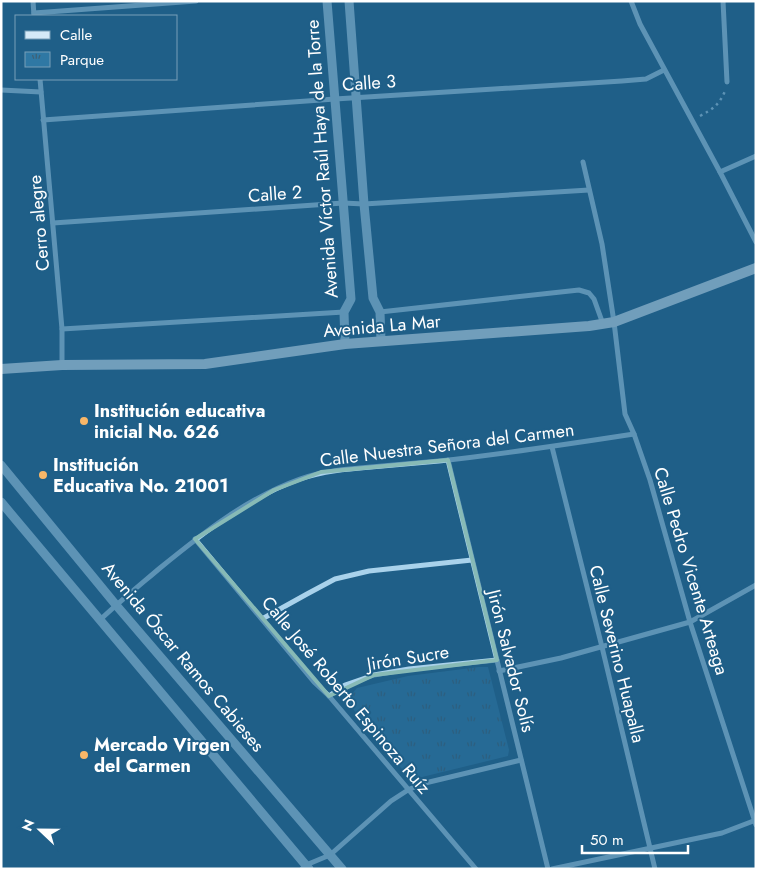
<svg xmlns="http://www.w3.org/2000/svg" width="757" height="870" font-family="Jost,sans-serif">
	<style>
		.park { fill: url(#park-tufts) }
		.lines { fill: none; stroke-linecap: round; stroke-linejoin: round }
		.path { stroke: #a9d2eb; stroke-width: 2.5; stroke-dasharray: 2.5 4; stroke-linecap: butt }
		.minor { stroke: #a9d2eb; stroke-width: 5 }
		.tertiary { stroke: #a9d2eb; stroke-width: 9 }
		.secondary { stroke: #d5eaf8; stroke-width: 10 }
		.marked { fill: none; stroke: #87bab6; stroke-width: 4; stroke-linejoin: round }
		.poi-dot { fill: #f9b768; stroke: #1f5f88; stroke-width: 2 }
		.labels { text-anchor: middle; stroke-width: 4; stroke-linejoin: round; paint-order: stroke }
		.street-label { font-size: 18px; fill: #fff; stroke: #1f5f88 }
		.poi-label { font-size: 18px; font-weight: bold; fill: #fff; stroke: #1f5f88; text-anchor: start }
	</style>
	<defs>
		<pattern id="park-tufts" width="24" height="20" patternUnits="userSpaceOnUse" patternTransform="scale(1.25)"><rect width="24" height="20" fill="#2f78a4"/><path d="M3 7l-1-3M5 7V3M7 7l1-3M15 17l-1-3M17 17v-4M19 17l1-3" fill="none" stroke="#3f6074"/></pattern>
	</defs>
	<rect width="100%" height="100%" fill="#1f5f88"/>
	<polygon class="park" points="479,667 488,667 509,750 508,756 418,778 407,775 349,704 351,695 357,688 408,676"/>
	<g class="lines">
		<path class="path" d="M700 116C713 109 719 105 725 91"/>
		<g class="minor">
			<polyline points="33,1 34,16"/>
			<polyline points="631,1 640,24 720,172 756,242"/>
			<polyline points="723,1 727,82"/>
			<polyline points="34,13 196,1"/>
			<polyline points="40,79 62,329 62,365"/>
			<polyline points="1,90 41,92"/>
			<polyline points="43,120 335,99 622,81 646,79 664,70"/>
			<polyline points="583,162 602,244 614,322 625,414 634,434 650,480 690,622 756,825"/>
			<polyline points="720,172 756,156"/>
			<polyline points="53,223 343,203 364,204 589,190"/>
			<polyline points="380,312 579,290 589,293 594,299 603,324"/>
			<polyline points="62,329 344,312"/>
			<polyline points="552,447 602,647 655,869"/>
			<polyline points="448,460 548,869"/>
			<polyline points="195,539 314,682 329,696 476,869"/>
			<polyline points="262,619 307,594 335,579 369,571 472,560"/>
			<path d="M100 620C119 602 140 585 160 568 203 533 247 498 300 479 323 471 347 469 371 467 393 465 416 463 439 461 504 454 569 444 634 434"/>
			<polyline points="499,671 561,658 690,622 756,585"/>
			<polyline points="329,696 345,685 374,675 409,669 497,660"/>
			<polyline points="302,869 306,865 330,855 391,801 408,790 421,784 521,760"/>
			<polyline points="552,869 722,833 756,820"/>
		</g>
		<g class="tertiary">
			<polyline points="327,1 351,299 344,312 345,344"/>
			<polyline points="349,1 364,204 373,298 380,312 381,341"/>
			<polyline points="1,465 116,605 342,869"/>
			<polyline points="1,502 309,869"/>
		</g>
		<polyline class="secondary" points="1,369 62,365 205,364 345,344 589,326 614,322 756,268"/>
	</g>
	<path d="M0 0H757V870H0ZM448 460 497 660 374 675 329 696 195 539 274 490 321 472Z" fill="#1f5f88" fill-opacity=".55" fill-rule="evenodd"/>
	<path class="marked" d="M448 460 497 660 374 675 329 696 195 539 274 490 321 472Z"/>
	<g class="poi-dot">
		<circle cx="84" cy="421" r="5"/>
		<circle cx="43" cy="475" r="5"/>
		<circle cx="84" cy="755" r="5"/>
	</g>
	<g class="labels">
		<g class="street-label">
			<text transform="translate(369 83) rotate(-4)" y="6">Calle 3</text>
			<text transform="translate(322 159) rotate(-94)" y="6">Avenida Víctor Raúl Haya de la Torre</text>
			<text transform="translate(275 194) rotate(-4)" y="6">Calle 2</text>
			<text transform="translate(39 223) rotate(-95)" y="6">Cerro alegre</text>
			<text transform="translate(382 326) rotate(-5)" y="6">Avenida La Mar</text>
			<text transform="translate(447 445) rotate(-7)" y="6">Calle Nuestra Señora del Carmen</text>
			<text transform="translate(691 571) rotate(73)" y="6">Calle Pedro Vicente Arteaga</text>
			<text transform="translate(617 654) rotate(76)" y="6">Calle Severino Huapalla</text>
			<text transform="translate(183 657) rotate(50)" y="6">Avenida Óscar Ramos Cabieses</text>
			<text transform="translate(408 658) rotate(-9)" y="6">Jirón Sucre</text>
			<text transform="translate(511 661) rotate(76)" y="6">Jirón Salvador Solís</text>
			<text transform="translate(346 695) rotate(50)" y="6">Calle José Roberto Espinoza Ruíz</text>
		</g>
		<g class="poi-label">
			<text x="94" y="417">Institución educativa<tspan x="94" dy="21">inicial No. 626</tspan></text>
			<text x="53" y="471">Institución<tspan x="53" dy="21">Educativa No. 21001</tspan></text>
			<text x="94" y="751">Mercado Virgen<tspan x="94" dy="21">del Carmen</tspan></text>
		</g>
	</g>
	<rect width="757" height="870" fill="none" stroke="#ffffff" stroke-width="5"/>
	<rect x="15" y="15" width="162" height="65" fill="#1f5f88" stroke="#799fb8"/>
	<rect x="25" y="31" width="25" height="8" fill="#d5eaf8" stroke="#799fb8"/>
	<text x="60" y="40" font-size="15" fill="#ffffff">Calle</text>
	<rect x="25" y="52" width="25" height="15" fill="url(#park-tufts)" stroke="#799fb8"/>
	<text x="60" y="65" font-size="15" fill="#ffffff">Parque</text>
	<g transform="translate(40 830) rotate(292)" stroke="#1f5f88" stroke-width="4" paint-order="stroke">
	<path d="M0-4L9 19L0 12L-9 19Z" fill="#ffffff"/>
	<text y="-8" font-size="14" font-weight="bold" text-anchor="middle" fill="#ffffff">N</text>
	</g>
	<path d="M582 845v8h106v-8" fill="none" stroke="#ffffff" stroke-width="2.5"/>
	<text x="590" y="845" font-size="15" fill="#ffffff" stroke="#1f5f88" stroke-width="4" paint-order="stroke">50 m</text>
</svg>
